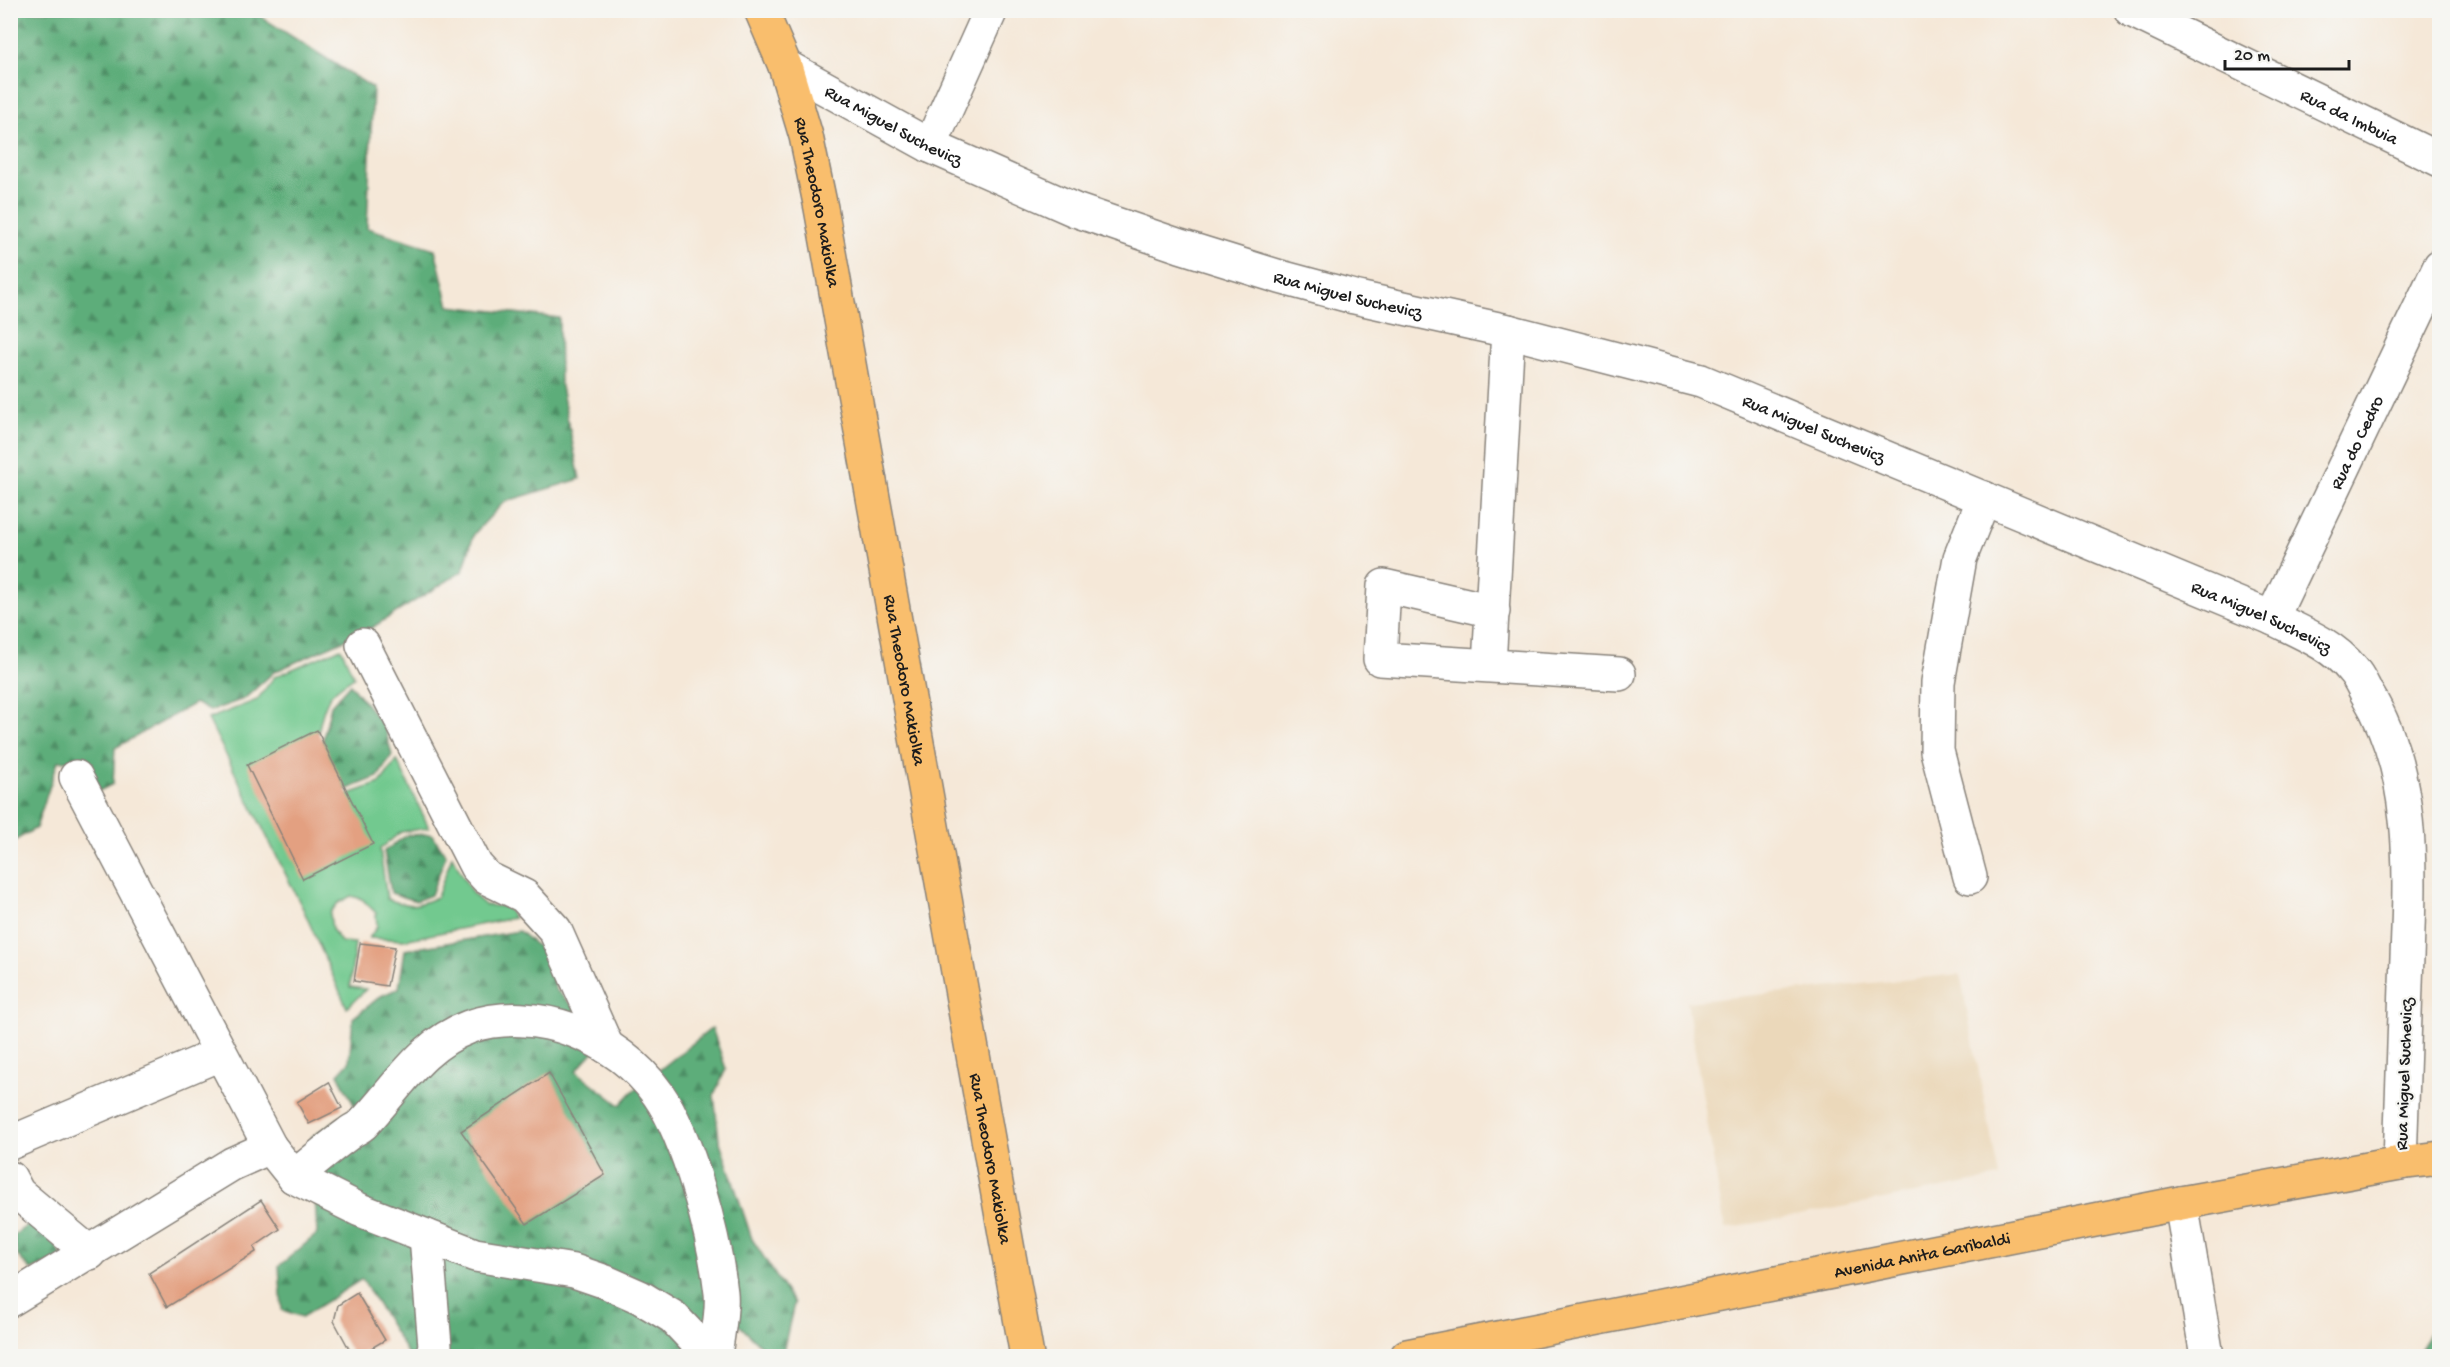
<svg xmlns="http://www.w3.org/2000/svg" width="2450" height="1367" font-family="'Gochi Hand',sans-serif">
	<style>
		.built { fill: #ebd8ba }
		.green { fill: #72c98f; stroke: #477256; stroke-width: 1.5 }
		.forest { fill: url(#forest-firs); stroke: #3c644b; stroke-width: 1.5 }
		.building { fill: #e3a081 }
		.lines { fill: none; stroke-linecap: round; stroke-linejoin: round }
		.minor-casing { stroke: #88827a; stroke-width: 36 }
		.major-casing { stroke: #88827a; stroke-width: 36 }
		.minor { stroke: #fff; stroke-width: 33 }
		.major { stroke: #f9be6d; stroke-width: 33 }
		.labels { text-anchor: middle; stroke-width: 4.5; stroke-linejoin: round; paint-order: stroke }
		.street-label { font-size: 18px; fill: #1c1c1c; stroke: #f6f6f2 }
	</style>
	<defs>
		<pattern id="forest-firs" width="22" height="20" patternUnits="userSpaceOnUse" patternTransform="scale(1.5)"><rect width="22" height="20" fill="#5dad7a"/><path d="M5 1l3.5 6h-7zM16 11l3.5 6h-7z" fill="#4c8c63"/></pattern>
	</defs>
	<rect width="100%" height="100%" fill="#f6f6f2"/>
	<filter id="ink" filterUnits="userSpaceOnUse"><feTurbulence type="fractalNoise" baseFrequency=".0167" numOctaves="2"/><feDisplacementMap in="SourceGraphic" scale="12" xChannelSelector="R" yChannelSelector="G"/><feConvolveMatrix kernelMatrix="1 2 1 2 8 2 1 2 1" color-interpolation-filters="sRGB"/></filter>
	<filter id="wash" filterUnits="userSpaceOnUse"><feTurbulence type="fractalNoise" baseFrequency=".008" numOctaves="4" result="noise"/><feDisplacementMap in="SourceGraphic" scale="24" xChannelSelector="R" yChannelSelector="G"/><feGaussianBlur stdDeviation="1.35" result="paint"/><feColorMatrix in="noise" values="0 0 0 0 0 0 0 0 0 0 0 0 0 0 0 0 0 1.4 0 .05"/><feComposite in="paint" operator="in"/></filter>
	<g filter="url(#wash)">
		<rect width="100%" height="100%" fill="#f5e8d8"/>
		<polygon class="built" points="1960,974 1999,1177 1725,1229 1687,1002"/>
		<path class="green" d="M341 648 354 677C345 683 334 689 329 698 317 720 315 758 311 782L339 796 349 794 380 783 397 760 429 828 401 832 380 849 387 899C410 907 415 907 437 897L452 856 472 893 485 905 506 907 514 918 404 940 369 938 377 927 376 913 362 899 351 896 338 903 330 913 332 929 341 942 355 943 350 987 366 989 347 1008 304 911 208 719 257 700 274 677Z"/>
		<g class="forest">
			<polygon points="10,11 252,11 373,88 367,228 435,249 449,306 559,318 560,382 580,479 504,502 474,534 463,571 373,627 274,672 244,699 210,711 195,703 115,748 113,784 99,791 90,760 58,761 36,828 11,843"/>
			<polygon points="350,684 385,728 392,755 378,777 343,791 322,743 331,705"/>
			<polygon points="432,834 446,855 431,895 416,901 391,893 384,851 407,835"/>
			<polygon points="519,931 538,947 553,964 555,989 581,1014 595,1050 576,1071 620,1105 633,1091 712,1028 726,1069 714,1095 719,1139 752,1239 794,1304 782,1356 771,1356 735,1321 708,1356 409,1356 362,1279 302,1317 282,1310 279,1266 317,1234 312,1137 355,1107 338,1074 349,1062 353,1018 381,996 399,988 405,950"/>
			<polygon points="32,1222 48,1232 63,1258 31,1270 17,1255 14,1235"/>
			<polygon points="2439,1314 2439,1356 2415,1356 2438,1319"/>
		</g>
		<g id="blocks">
			<g class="building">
				<polygon points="317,730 373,844 303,879 247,765"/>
				<polygon points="360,943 395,947 387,986 354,981"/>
				<polygon points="549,1073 605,1175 527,1224 461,1131"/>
				<polygon points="329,1082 342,1108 309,1124 297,1102"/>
				<polygon points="261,1200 280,1229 254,1247 256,1252 167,1307 149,1273"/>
				<polygon points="357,1293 385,1340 358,1356 353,1356 334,1321 338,1305"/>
			</g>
		</g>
	</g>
	<g filter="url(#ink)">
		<use href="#blocks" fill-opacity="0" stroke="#88827a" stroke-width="1.5"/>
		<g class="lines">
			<defs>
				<g id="minor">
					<path id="s1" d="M2131 10 2440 160"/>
					<path id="s2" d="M785 66 930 146 1075 210 1180 246 1280 277 1354 297 1508 331 1701 381 2272 618C2300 632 2332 644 2352 669 2358 675 2362 684 2366 692 2420 779 2409 887 2406 985 2404 1044 2402 1103 2400 1163"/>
					<polyline points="930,146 991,10"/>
					<polyline points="1493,611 1384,586 1380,659 1619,674"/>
					<path id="s3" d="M2272 618 2440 266"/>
					<polyline points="363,645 476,866 487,878 524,896 555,930 607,1047"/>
					<polyline points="1489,665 1508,331"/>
					<polyline points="76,777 270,1147"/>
					<polyline points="1970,877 1937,751 1938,682 1960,558 1984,498"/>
					<polyline points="10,1143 220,1054"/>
					<path d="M294 1177C312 1162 329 1148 348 1134 352 1130 359 1128 363 1124 397 1089 420 1045 469 1027 536 1004 618 1037 658 1094 689 1138 715 1239 721 1293 723 1313 717 1336 715 1356"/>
					<polyline points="10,1178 18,1193 90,1253"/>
					<polyline points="2181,1203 2207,1356"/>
					<polyline points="426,1236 435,1346 432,1356"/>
					<polyline points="10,1300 232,1164 270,1147 294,1177 360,1210 475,1255 574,1271 606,1282 640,1297 673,1317 710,1356"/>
				</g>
				<g id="major">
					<path id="s4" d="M761 10 785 66 806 136 821 208 1027 1356"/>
					<path id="s5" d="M1407 1356 2181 1203 2400 1163 2440 1158"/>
				</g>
			</defs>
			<use href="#minor" class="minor-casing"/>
			<use href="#major" class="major-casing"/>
			<use href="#minor" class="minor"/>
			<use href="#major" class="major"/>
		</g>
	</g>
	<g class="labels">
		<g class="street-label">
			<text dy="6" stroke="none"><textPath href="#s1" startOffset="243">Rua da Imbuia</textPath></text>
			<text dy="6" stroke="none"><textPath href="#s2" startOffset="124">Rua Miguel Suchevicz</textPath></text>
			<text dy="6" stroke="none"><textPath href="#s4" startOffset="201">Rua Theodoro Makiolka</textPath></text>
			<text dy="6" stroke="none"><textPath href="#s2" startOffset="610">Rua Miguel Suchevicz</textPath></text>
			<text dy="6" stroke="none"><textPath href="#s2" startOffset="1096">Rua Miguel Suchevicz</textPath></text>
			<text dy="6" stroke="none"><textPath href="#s3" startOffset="195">Rua do Cedro</textPath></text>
			<text dy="6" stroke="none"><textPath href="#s2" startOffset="1582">Rua Miguel Suchevicz</textPath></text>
			<text dy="6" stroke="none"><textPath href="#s4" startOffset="687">Rua Theodoro Makiolka</textPath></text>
			<text transform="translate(2403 1074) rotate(-88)" y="6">Rua Miguel Suchevicz</text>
			<text dy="6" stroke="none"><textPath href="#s4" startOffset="1173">Rua Theodoro Makiolka</textPath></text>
			<text dy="6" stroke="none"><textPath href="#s5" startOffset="525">Avenida Anita Garibaldi</textPath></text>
		</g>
	</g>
	<rect width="2450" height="1367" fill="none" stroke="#f6f6f2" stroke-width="36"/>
	<path d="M2225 60v9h124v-9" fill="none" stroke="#1c1c1c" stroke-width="3"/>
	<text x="2234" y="60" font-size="18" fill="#1c1c1c" stroke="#f6f6f2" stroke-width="4.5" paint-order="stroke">20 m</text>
</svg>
